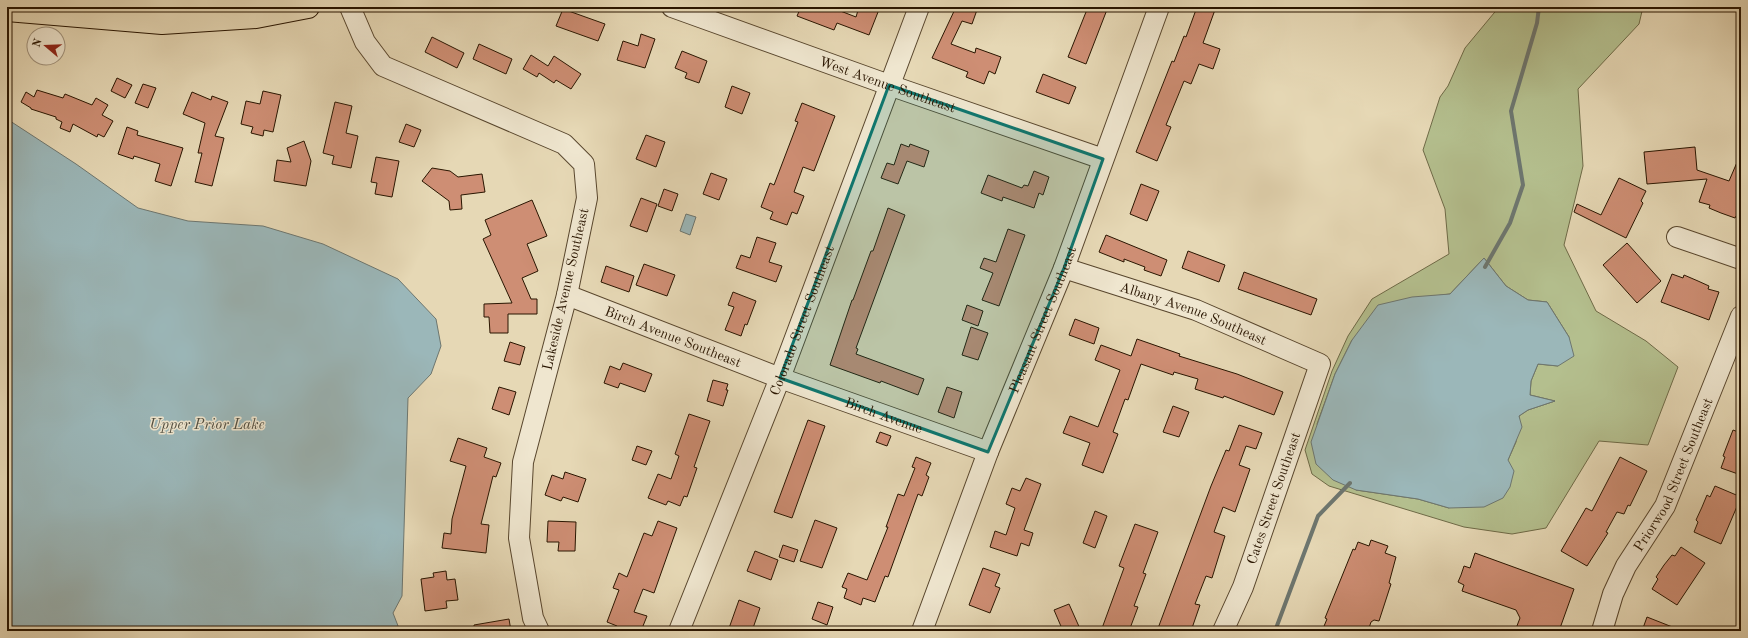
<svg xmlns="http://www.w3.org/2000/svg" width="1748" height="638" font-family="'Old Standard TT',serif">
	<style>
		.green { fill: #b4bf8e; stroke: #6e6a47; fill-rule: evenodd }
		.water { fill: #9bb7b9; stroke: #6d766f }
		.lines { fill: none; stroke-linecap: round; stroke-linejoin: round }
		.stream { stroke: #6d766f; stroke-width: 4 }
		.building { fill: #ce8e74; stroke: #291500 }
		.minor-casing { stroke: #58462d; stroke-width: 22 }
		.major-casing { stroke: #291500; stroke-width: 24 }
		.minor { stroke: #efe6cf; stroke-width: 20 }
		.major { stroke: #e6d8b5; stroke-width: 22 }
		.marked { fill: #0f766e; fill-opacity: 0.2; stroke: #0f766e; stroke-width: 3; stroke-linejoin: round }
		.labels { text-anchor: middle; stroke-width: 3; stroke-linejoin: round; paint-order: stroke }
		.street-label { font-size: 14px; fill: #291500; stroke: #efe6cf }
		.water-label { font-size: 15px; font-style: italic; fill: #514e41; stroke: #efe6cf }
	</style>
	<rect width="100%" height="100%" fill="#e6d8b5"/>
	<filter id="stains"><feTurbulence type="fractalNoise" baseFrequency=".005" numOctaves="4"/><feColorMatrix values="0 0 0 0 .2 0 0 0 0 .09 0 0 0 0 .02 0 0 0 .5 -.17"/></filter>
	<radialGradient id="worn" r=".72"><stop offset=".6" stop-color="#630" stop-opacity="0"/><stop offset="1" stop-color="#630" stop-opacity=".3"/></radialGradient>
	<path class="green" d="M1499 7H1643L1639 24 1578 89 1583 166 1564 245 1596 311 1646 341 1678 367 1648 445 1599 441 1546 528 1512 534 1464 527 1329 486 1312 474 1305 450 1332 371 1348 336 1372 299 1449 254 1445 209 1423 150 1440 97 1448 86 1465 48ZM1484 258 1506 286 1528 300 1547 302 1569 337 1558 366 1538 364 1531 381 1530 395 1555 401 1528 410 1519 416 1516 442 1508 460 1449 508 1418 499 1356 490 1317 424 1335 374 1352 340 1434 296 1450 294Z"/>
	<g class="water">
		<polygon points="7,119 76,164 138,208 188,221 263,226 323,244 398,279 436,319 441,346 431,374 408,398 402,596 393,613 400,631 7,631"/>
		<polygon points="686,214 696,217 690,235 680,231"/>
		<polygon points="1484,258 1506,286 1528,300 1547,302 1569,337 1574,356 1558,366 1538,364 1531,381 1530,395 1555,401 1528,410 1519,416 1522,427 1508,460 1514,471 1510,487 1503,498 1484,507 1449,508 1418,499 1356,490 1333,480 1316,464 1311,442 1335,374 1352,340 1378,305 1412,297 1450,294"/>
	</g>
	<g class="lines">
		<g class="stream">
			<polyline points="1485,267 1510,223 1523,185 1511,111 1537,23 1539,7"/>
			<polyline points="1275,631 1318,516 1350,483"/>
		</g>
	</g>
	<g class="building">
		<polygon points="801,7 830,7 856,17 859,7 880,7 869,35 837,23 834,30 797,16"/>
		<polygon points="956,7 978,7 972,24 962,21 951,44 975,53 976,48 1001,57 995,74 989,71 984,84 966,77 968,72 932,58"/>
		<polygon points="1088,7 1108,7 1086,64 1068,57"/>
		<polygon points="1197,7 1216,7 1203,43 1220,49 1213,69 1199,64 1191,84 1184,81 1166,125 1171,127 1157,161 1136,152 1172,61 1174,62 1184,36 1186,37"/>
		<polygon points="563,9 605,24 598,41 556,26"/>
		<polygon points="641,34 655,39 645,68 617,60 623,41 638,46"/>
		<polygon points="432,37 464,53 457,68 425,52"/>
		<polygon points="479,44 512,59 506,74 473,59"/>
		<polygon points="682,51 707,61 699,83 685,78 687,73 675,68"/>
		<polygon points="531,55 548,66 554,56 581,74 571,89 556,80 554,83 539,73 537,77 523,69"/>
		<polygon points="1043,74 1076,87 1069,104 1036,92"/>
		<polygon points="117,78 132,85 125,98 111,91"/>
		<polygon points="143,84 156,88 148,108 135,103"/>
		<polygon points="732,86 750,93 742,114 725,107"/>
		<polygon points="37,90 63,98 65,94 92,105 96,98 108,105 102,115 113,121 104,137 98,134 97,137 73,124 70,132 60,128 62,122 56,119 56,117 31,109 31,108 21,102 26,92 34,97"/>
		<polygon points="263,91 281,95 273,132 264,130 263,136 251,133 253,127 241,124 246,101 260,104"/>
		<polygon points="192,92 211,100 212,96 228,102 215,136 224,138 212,186 195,182 202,153 198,153 205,123 183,114"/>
		<polygon points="335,102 352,106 346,133 358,136 351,168 332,164 334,156 323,153"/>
		<polygon points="802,103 835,116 814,171 803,167 794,192 804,196 797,214 792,212 787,225 770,219 773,212 761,207 770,183 774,185 798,122 795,121"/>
		<polygon points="406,124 421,130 414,147 399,142"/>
		<polygon points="127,127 138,131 137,135 183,148 171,186 155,181 160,164 134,156 133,159 118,154"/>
		<polygon points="646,135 665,142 656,167 636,159"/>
		<polygon points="304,141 311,161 306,186 274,181 277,160 291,162 287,148"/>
		<polygon points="901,144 909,147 910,144 929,151 924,167 907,161 898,184 881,178 887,163 894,165"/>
		<polygon points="1695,147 1697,170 1729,181 1741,153 1741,218 1736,216 1735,218 1721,213 1709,208 1710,205 1699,202 1707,179 1647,184 1644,152"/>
		<polygon points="376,157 399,161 392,197 375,194 377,183 371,182"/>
		<polygon points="432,168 450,171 458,177 482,174 485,192 461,195 462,209 450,210 449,201 422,181"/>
		<polygon points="1034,171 1049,177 1043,195 1039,193 1034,208 1003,197 1002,201 981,193 988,175 1022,188 1024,185 1028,186"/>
		<polygon points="711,173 727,179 719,200 703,194"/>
		<polygon points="1619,178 1646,191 1641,201 1643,203 1626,238 1574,212 1577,204 1601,215"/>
		<polygon points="1141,184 1159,191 1147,221 1130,214"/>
		<polygon points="664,189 678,194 672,211 658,206"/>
		<polygon points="641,198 657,204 647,232 630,226"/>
		<polygon points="532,200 547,236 527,244 538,271 522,278 531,299 537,299 537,314 508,314 508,333 490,333 489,317 484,317 484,304 512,303 483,239 491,235 485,220"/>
		<polygon points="888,208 905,215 856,348 858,349 856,354 924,379 918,395 881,381 880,383 830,365 852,300 853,300 871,251 873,251"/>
		<polygon points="1008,229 1025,235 999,306 982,300 993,273 980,268 984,258 996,262"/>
		<polygon points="1106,235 1167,260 1161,276 1144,270 1145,267 1124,259 1124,262 1099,252"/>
		<polygon points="757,237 776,243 769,262 782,266 776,282 736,268 741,255 750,258"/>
		<polygon points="1627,243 1661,281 1637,303 1603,265"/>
		<polygon points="1188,251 1225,265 1219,282 1182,268"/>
		<polygon points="644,264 675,275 667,296 636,285"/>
		<polygon points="606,266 634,276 629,292 601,282"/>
		<polygon points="1244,272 1317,299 1311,315 1238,289"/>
		<polygon points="1672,274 1683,278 1684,275 1698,281 1709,286 1708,289 1719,292 1709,320 1661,302"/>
		<polygon points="733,292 756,301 747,325 745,324 741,336 725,330 734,307 728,305"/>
		<polygon points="967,305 983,311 978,326 962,320"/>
		<polygon points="1075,319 1099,328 1094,344 1069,335"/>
		<polygon points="971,327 988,333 978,360 962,355"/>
		<polygon points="1137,339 1180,354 1179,356 1237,374 1283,392 1274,415 1224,396 1223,398 1195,389 1198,379 1174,372 1173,375 1141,364 1128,400 1125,399 1113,432 1118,434 1103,473 1082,465 1090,443 1063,433 1070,416 1098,427 1120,370 1095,360 1101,345 1131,356"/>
		<polygon points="510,342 525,347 520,365 504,361"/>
		<polygon points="623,363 652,374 645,392 620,383 618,388 604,383 610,366 620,370"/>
		<polygon points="713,380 728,384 726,390 728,390 723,406 707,401"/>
		<polygon points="499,387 516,392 509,415 492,409"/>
		<polygon points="947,387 962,392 954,418 938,412"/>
		<polygon points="1173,406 1189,412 1179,437 1163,432"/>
		<polygon points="689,414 710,421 694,467 697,468 687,497 684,496 680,506 668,501 666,505 648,498 658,474 671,479 679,456 675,454"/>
		<polygon points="808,420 825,426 792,518 774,512"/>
		<polygon points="1239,425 1262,433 1256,449 1246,446 1239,465 1250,469 1235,512 1223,507 1214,532 1225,536 1212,578 1206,576 1195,604 1200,605 1191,631 1157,631 1211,486 1226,450 1229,451"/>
		<polygon points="1733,430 1741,433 1741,475 1721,468 1725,457 1723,456"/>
		<polygon points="880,432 891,436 887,446 876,442"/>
		<polygon points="458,438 487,448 484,457 501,463 496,477 493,476 481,524 489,525 486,553 442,548 444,533 451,534 452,519 466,466 450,461"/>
		<polygon points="637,446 652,451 646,465 632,460"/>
		<polygon points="916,457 931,463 926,475 929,477 922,496 918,494 888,577 885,576 875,602 863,598 861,605 844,598 847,589 842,587 848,573 867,580 888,527 886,527 898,494 904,496 915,468 912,467"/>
		<polygon points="1620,457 1647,471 1630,506 1628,505 1624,514 1617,512 1606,532 1608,533 1587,566 1561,551 1586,508 1592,511"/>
		<polygon points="565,472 586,479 578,502 563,497 561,501 545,495 552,475 563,479"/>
		<polygon points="1026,478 1041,484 1024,530 1033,533 1029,546 1021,543 1017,556 990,547 995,531 1006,535 1015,508 1006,504 1012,488 1020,491"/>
		<polygon points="1715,486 1741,497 1721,544 1694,532 1698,522 1696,520 1702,507 1707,495 1710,497"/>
		<polygon points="1095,511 1107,516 1095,548 1083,543"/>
		<polygon points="815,520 837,528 822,568 800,561"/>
		<polygon points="548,521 576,522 575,551 558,551 559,542 547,542"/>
		<polygon points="658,521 677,528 654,593 643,589 634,612 647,616 641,631 615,631 617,626 607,622 619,590 613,588 619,573 627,577 644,533 652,536"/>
		<polygon points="1135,524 1158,532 1143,573 1146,574 1134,606 1138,607 1129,631 1101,631 1124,568 1119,566"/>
		<polygon points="1371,540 1388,546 1385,553 1396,557 1389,583 1391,584 1379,621 1374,620 1371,622 1368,631 1322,631 1327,619 1325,618 1353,549 1355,550 1358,542 1369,546"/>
		<polygon points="783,545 798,550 794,562 779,557"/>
		<polygon points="1681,547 1705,563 1677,605 1652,589 1658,579 1656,577 1664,565 1672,555 1675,556"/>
		<polygon points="755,551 778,560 771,580 747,571"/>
		<polygon points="1475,553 1574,589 1559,631 1515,631 1520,618 1516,610 1462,591 1464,585 1458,582 1461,575 1464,566 1470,568"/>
		<polygon points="983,568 1000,574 995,586 1000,588 990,613 969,605"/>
		<polygon points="446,571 447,580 455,579 458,600 446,601 447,608 425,611 421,579 434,577 433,573"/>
		<polygon points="739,600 760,608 752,631 728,631"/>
		<polygon points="818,602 833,607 827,625 812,619"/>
		<polygon points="1069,604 1081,631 1063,631 1054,610"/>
		<polygon points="1647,617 1680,630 1680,631 1642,631"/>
		<polygon points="509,619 511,631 474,631 474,625"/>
	</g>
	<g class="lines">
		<defs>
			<g id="minor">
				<polyline points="350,7 365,42 383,66 564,144 584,164 587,198 567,295 523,462 519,538 533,618 539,631"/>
				<path id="s1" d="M672 7 889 85 1103 159"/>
				<polyline points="1677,237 1741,259"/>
				<path id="s2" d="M1064 268 1196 310 1320 364 1243 587 1223 631"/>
				<path id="s3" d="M567 295 780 378 988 452"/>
				<path id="s4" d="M679 631 780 378 919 7"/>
				<path id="s5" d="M922 631 988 452 1064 268 1159 7"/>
				<path id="s6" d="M1602 631 1613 594 1626 566 1665 506 1741 316"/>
			</g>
			<polyline id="major" points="7,10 162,23 256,17 308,7"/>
		</defs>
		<use href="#minor" class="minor-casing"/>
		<use href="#major" class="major-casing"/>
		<use href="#minor" class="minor"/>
		<use href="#major" class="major"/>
	</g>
	<path class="marked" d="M889 85 1103 159 1064 268 988 452 780 378Z"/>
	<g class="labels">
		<g class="street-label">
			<text dy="5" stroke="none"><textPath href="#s1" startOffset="229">West Avenue Southeast</textPath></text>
			<text transform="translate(565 289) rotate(-77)" y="5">Lakeside Avenue Southeast</text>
			<text dy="5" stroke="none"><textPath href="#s2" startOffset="137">Albany Avenue Southeast</textPath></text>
			<text dy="5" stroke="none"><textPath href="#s4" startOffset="334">Colorado Street Southeast</textPath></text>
			<text dy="5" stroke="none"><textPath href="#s5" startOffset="334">Pleasant Street Southeast</textPath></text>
			<text dy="5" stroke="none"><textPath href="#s3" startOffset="114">Birch Avenue Southeast</textPath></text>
			<text dy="5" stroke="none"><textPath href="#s3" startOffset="339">Birch Avenue</textPath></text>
			<text dy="5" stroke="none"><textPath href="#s6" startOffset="173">Priorwood Street Southeast</textPath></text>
			<text transform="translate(1273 498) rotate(-71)" y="5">Cates Street Southeast</text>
		</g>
		<g class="water-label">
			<text x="207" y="429">Upper Prior Lake</text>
		</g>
	</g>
	<rect width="1748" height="638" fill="none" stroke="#e6d8b5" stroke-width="24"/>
	<rect x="8" y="8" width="1732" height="622" fill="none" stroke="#291500" stroke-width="2"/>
	<rect x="12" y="12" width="1724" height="614" fill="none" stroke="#291500"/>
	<g transform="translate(46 46) rotate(289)"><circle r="19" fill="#efe6cf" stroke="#a0927c"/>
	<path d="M0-3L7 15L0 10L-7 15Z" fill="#8f2418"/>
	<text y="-6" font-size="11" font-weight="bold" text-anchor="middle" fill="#291500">N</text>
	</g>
	<rect width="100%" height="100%" filter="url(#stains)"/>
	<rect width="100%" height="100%" fill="url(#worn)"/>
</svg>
